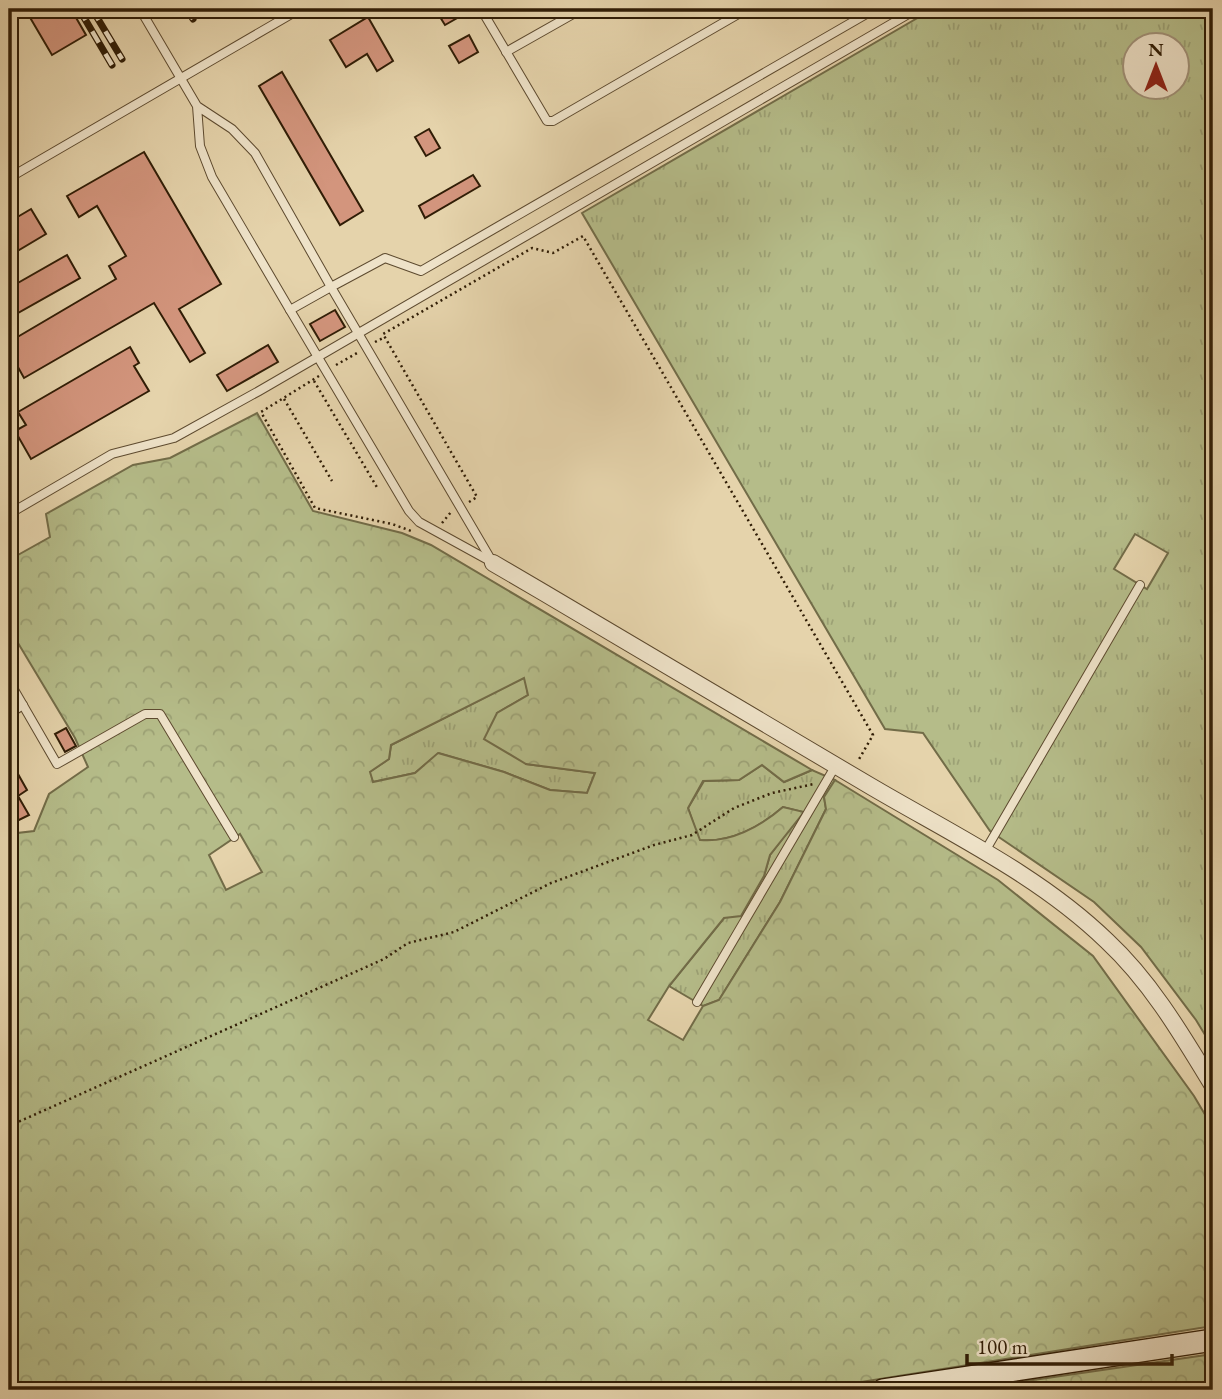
<svg xmlns="http://www.w3.org/2000/svg" width="1222" height="1399" font-family="'EB Garamond',serif">
	<style>
		.grass { fill: url(#grass-tufts); stroke: #726c48; stroke-width: 2; fill-rule: evenodd }
		.forest { fill: url(#forest-crowns); stroke: #726c48; stroke-width: 2; fill-rule: evenodd }
		.building { fill: #d3957d; stroke: #301d06; stroke-width: 2 }
		.lines { fill: none; stroke-linecap: round; stroke-linejoin: round }
		.lane-casing { stroke: #5d4a2f; stroke-width: 10 }
		.street-casing { stroke: #5d4a2f; stroke-width: 18 }
		.secondary-casing { stroke: #301d06; stroke-width: 24 }
		.path { stroke: #301d06; stroke-width: 2.5; stroke-dasharray: 2 3.5; stroke-linecap: butt }
		.lane { stroke: #eee2c8; stroke-width: 8 }
		.street { stroke: #eee2c8; stroke-width: 16 }
		.secondary { stroke: #eee2c8; stroke-width: 21 }
		.rail-casing { stroke: #301d06; stroke-width: 7 }
		.rail { stroke: #eee2c8; stroke-width: 4.5; stroke-dasharray: 13; stroke-linecap: butt }
	</style>
	<defs>
		<pattern id="grass-tufts" width="24" height="20" patternUnits="userSpaceOnUse" patternTransform="scale(1.75)"><rect width="24" height="20" fill="#b5bc89"/><path d="M3 7l-1-3M5 7V3M7 7l1-3M15 17l-1-3M17 17v-4M19 17l1-3" fill="none" stroke="#9ca175"/></pattern>
		<pattern id="forest-crowns" width="20" height="18" patternUnits="userSpaceOnUse" patternTransform="scale(1.75)"><rect width="20" height="18" fill="#b5bc89"/><path d="M2 6a3 3 0 1 1 6 0M12 15a3 3 0 1 1 6 0" fill="none" stroke="#9ca175"/></pattern>
	</defs>
	<rect width="100%" height="100%" fill="#e5d3ab"/>
	<filter id="stains"><feTurbulence type="fractalNoise" baseFrequency=".00286" numOctaves="4"/><feColorMatrix values="0 0 0 0 .2 0 0 0 0 .09 0 0 0 0 .02 0 0 0 .5 -.17"/></filter>
	<radialGradient id="worn" r=".72"><stop offset=".6" stop-color="#630" stop-opacity="0"/><stop offset="1" stop-color="#630" stop-opacity=".3"/></radialGradient>
	<g class="grass">
		<path d="M933 9H1213V1048L1196 1020 1141 947 1094 902 990 831 923 733 885 729 582 213ZM1134 46H1176V88H1134ZM1135 534 1168 553 1147 589 1114 569Z"/>
		<polygon points="525,677 528,695 497,713 526,764 595,773 587,793 550,790 504,772 439,753 415,773 373,782 369,772 389,759 391,745"/>
		<path d="M762 765 784 782 812 770 835 780 824 797 826 809 780 902 719 1000 703 1006 669 986 724 918 764 876 770 855 803 812 783 807C760 827 730 843 699 840L688 808 704 781 739 780Z"/>
	</g>
	<g class="forest">
		<path d="M257 413 313 511 402 533 431 545 812 770 784 782 762 765 739 780 703 781 688 808 700 840C730 843 760 827 783 807L804 812 770 855 764 876 741 916 724 918 669 986 648 1020 683 1040 703 1006 719 1000 780 902 826 809 824 797 835 780 998 880 1093 956 1194 1096 1213 1128V1326L811 1390H9V834L34 831 49 794 88 767 75 738 9 628V560L50 537 46 514 133 465 170 458ZM524 678 528 695 497 713 484 739 526 764 595 773 587 793 550 790 504 772 438 753 415 773 373 782 370 772 389 759 391 745ZM240 834 262 872 226 890 209 855Z"/>
		<polygon points="1213,1354 1213,1390 964,1390"/>
	</g>
	<g class="building">
		<polygon points="25,9 71,9 86,35 52,55"/>
		<polygon points="435,9 473,9 445,25"/>
		<polygon points="368,17 393,61 377,71 367,54 346,67 330,40"/>
		<polygon points="469,35 478,52 459,63 449,46"/>
		<polygon points="282,72 363,211 340,225 259,86"/>
		<polygon points="429,129 440,148 426,156 415,137"/>
		<polygon points="144,152 221,284 179,309 205,353 190,362 154,303 24,378 9,351 9,342 116,279 109,266 126,256 97,206 79,217 67,196"/>
		<polygon points="473,175 480,186 425,218 419,206"/>
		<polygon points="31,209 46,234 9,256 9,222"/>
		<polygon points="67,255 80,278 9,318 9,288"/>
		<polygon points="335,310 345,327 320,341 310,324"/>
		<polygon points="268,345 278,362 227,391 217,375"/>
		<polygon points="130,347 139,363 134,366 149,391 31,459 15,431 26,425 18,412"/>
		<polygon points="66,728 76,746 65,752 55,734"/>
		<polygon points="9,758 27,790 18,796 29,815 17,821 9,807"/>
	</g>
	<g class="lines">
		<defs>
			<g id="lane">
				<polyline points="140,9 197,106 232,129 255,153 331,287 290,310 212,177 200,146 197,106"/>
				<polyline points="481,9 547,121 553,121 747,9"/>
				<polyline points="506,52 582,9"/>
				<polyline points="9,178 300,9"/>
				<polyline points="290,310 409,511 419,522 490,561"/>
				<polyline points="9,514 112,454 174,438 259,391 917,9"/>
				<polyline points="493,563 331,287 385,258 421,271 875,9"/>
				<polyline points="9,681 57,764 145,714 160,714 234,837"/>
				<polyline points="9,714 23,705"/>
				<polyline points="984,853 1140,585"/>
				<polyline points="697,1002 836,765"/>
			</g>
			<path id="street" d="M493 563C620 637 746 713 872 787 952 834 1040 876 1107 941 1151 982 1182 1035 1213 1086"/>
			<polyline id="secondary" points="883,1390 1213,1340"/>
		</defs>
		<use href="#lane" class="lane-casing"/>
		<use href="#street" class="street-casing"/>
		<use href="#secondary" class="secondary-casing"/>
		<g class="path">
			<polyline points="375,342 385,337"/>
			<polyline points="336,365 357,353"/>
			<polyline points="319,376 261,412 315,508 392,524 414,532"/>
			<polyline points="314,381 378,489"/>
			<polyline points="284,399 332,481"/>
			<polyline points="469,502 477,497 383,334 532,248 553,253 583,236 873,735 858,761"/>
			<polyline points="442,523 451,512"/>
			<polyline points="9,753 9,754"/>
			<polyline points="9,1126 384,959 408,943 454,932 551,883 654,845 692,835 734,808 772,793 814,784"/>
		</g>
		<use href="#lane" class="lane"/>
		<use href="#street" class="street"/>
		<use href="#secondary" class="secondary"/>
		<defs>
			<g id="rail">
				<polyline points="79,9 112,65"/>
				<polyline points="92,9 122,59"/>
				<polyline points="187,9 193,19"/>
			</g>
		</defs>
		<use href="#rail" class="rail-casing"/>
		<use href="#rail" class="rail"/>
	</g>
	<rect width="1222" height="1399" fill="none" stroke="#e5d3ab" stroke-width="35"/>
	<rect x="10" y="10" width="1201" height="1378" fill="none" stroke="#301d06" stroke-width="3.5"/>
	<rect x="18" y="18" width="1187" height="1364" fill="none" stroke="#301d06" stroke-width="2"/>
	<g transform="translate(1156 66)"><circle r="33" fill="#eee2c8" stroke="#a2937a" stroke-width="2"/>
	<path d="M0-5L12 26L0 18L-12 26Z" fill="#8f2418"/>
	<text y="-10" font-size="19" font-weight="bold" text-anchor="middle" fill="#301d06">N</text>
	</g>
	<path d="M967 1354v10h205v-10" fill="none" stroke="#301d06" stroke-width="3.5"/>
	<text x="977" y="1354" font-size="21" fill="#301d06" stroke="#eee2c8" stroke-width="5" paint-order="stroke">100 m</text>
	<rect width="100%" height="100%" filter="url(#stains)"/>
	<rect width="100%" height="100%" fill="url(#worn)"/>
</svg>
